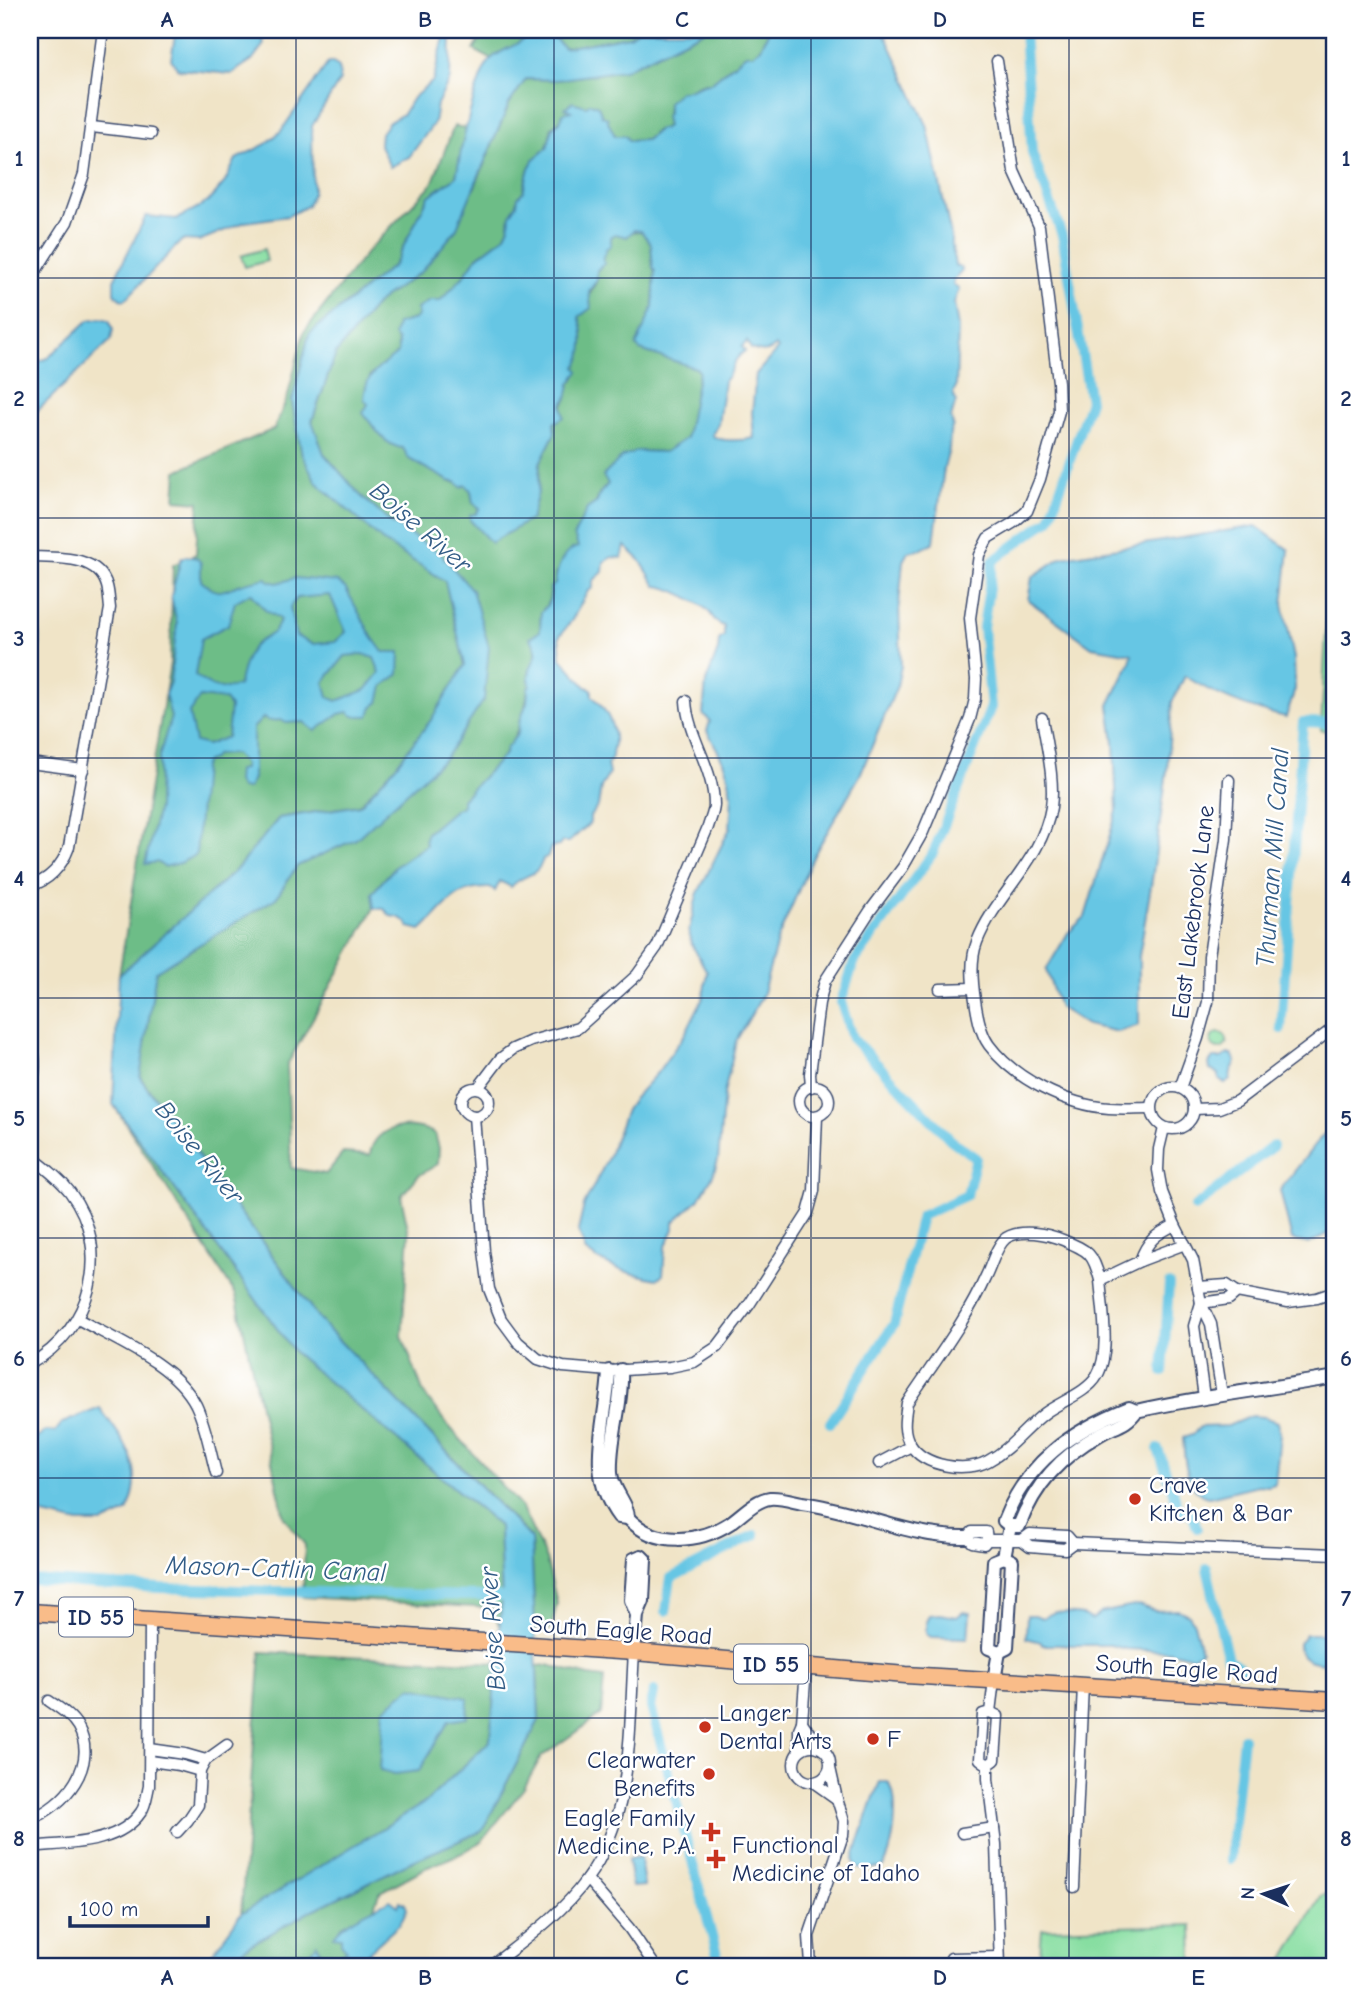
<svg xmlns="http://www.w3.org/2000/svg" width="1365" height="1996" font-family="'Comic Neue',sans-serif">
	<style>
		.green { fill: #87dea1; stroke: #518680; stroke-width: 2 }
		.forest { fill: #6dbd87; stroke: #447672; stroke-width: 2 }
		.water { fill: #66c6e4; stroke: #407aa1; stroke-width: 2; fill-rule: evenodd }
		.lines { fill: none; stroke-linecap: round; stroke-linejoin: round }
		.canal { stroke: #66c6e4; stroke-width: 10 }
		.minor-casing { stroke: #3b4a6e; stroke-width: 13 }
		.tertiary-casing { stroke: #3b4a6e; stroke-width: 16 }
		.trunk-casing { stroke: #3b4a6e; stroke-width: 19 }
		.minor { stroke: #fff; stroke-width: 10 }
		.tertiary { stroke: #fff; stroke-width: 12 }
		.trunk { stroke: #f9bc89; stroke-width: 16 }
		.grid { fill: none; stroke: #1b2f5e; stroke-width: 2; stroke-opacity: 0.55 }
		.poi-dot { fill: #c8321e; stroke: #fff; stroke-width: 2.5 }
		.labels { text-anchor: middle; stroke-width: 5; stroke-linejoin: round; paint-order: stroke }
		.shield { fill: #fff; stroke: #5f6d8e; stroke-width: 2 }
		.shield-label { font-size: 23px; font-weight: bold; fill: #1b2f5e }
		.street-label { font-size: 24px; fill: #1b2f5e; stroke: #fff }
		.poi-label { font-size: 24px; fill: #1b2f5e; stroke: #fff; text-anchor: start }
		.water-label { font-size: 26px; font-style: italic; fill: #325c86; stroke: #fff }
		.neatline { fill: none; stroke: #1b2f5e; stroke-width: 2.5 }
		.grid-label { font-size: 23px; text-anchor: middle; font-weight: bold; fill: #1b2f5e }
	</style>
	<rect width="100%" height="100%" fill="#fff"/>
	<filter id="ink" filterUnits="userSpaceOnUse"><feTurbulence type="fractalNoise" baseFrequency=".0143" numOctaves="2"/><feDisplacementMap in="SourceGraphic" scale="14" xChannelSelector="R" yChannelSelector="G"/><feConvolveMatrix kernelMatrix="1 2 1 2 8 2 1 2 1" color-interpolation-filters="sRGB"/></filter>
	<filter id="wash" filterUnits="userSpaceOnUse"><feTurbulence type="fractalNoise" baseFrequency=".00686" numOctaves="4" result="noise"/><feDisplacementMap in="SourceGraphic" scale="28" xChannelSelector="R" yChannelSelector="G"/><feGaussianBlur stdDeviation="1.57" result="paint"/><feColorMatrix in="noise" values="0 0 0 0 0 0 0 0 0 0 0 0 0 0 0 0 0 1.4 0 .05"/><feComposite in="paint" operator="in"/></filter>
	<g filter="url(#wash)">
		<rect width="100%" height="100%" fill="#f0e4c7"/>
		<g class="green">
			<polygon points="264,249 267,261 245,267 241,256"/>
			<polygon points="1332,516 1335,516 1335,731 1321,730"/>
			<circle cx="1219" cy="1041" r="8"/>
			<polygon points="1335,1894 1335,1966 1280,1966 1322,1895"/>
			<polygon points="1192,1925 1193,1966 1039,1966 1042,1929"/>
		</g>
		<g class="forest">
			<polygon points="485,30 530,30 526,39 491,59 474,50"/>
			<polygon points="546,30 639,30 629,36 564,48"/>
			<path d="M706 30H769L761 48 753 55 746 54 711 83H702L668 102 667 125 663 129H658L646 140 629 141 615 136 602 116 586 106 572 111 552 127 547 148 534 159 529 168 523 192 518 197 517 204 510 215 509 227 504 237 477 257 463 277 440 301H430L417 309 419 316 415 319 397 324 398 353 370 376 369 404 364 414 385 440 403 448 449 481 466 485 471 491 473 503 480 508 476 514 531 519 538 492 540 463 555 433 554 423 567 398 570 384 574 380 578 317 597 280V270L606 249 611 245V237L615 234 641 231 651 244 653 268 655 271 653 307 637 347 696 368 700 371 687 438 665 452 637 451 600 493 578 547 555 574V584L550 588C551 597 548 606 541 612L540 631 535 643 537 659 529 673 530 685 528 688C526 714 515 740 500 761L462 799V806L427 833V845L396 866 372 893 374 908 287 1065 291 1168 326 1174 343 1153 370 1155C373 1125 413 1120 435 1134L439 1148 438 1164 418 1176 401 1196 409 1233 402 1336 424 1394 446 1423 522 1508 546 1559 557 1603 551 1629 535 1628 531 1538 323 1324 140 1077 156 971 276 898 297 866 356 839 398 799 484 700 440 553 390 522 360 495 324 454 312 422 336 353 379 301 422 271 474 189 509 104 526 79 556 80 624 70Z"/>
			<polygon points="454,126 466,128 456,177 429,196 394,265 309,334 292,401 302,455 384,542 445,581 465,665 431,720 394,768 359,805 279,818 235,871 119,975 170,663 173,565 196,554 199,502 175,500 177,471 274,429 287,399 304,332 366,253 432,184"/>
			<polygon points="113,1104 295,1353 499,1526 502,1600 499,1626 493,1608 303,1597 305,1545 284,1517 236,1295"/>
			<polygon points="261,1652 497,1663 490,1741 426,1802 241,1914"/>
			<polygon points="548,1665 589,1676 604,1678 601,1714 541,1757 524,1788 482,1841 462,1853 423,1869 379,1893 373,1910 342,1926 341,1937 347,1950 327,1963 322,1957 317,1945 301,1966 231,1966 245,1948 309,1912 406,1864 482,1831 539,1720 537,1666"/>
		</g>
		<g class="water">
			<polygon points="30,30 37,30 30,94"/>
			<polygon points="176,30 259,30 264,44 252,60 231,74 178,69 171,59"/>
			<polygon points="446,30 451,30 450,79 437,104 434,123 409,157 390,167 380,145 381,133 389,122 403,114 413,98 433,81"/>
			<path d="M531 30H546L564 48 629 36 639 30H706L624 70 556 80 526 79 509 104 456 230 422 271 379 301 336 353 312 421 324 454 360 495 390 522 440 553 472 590 489 647 484 700 445 758 356 839 297 866 276 898 156 971 140 1078 323 1324 531 1539 539 1720 482 1831 406 1864 309 1912 245 1948 231 1966H203L241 1914 426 1802 490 1741 502 1600 499 1526 295 1353 113 1104 119 975 235 871 279 818 360 805 394 768 431 720 465 665 445 581 384 542 317 483 302 455 292 401 309 334 394 265 429 196 456 177C460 153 476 72 492 58 505 47 522 46 531 30Z"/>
			<path d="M769 30H883L927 125 950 231 955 266 961 268 962 271 954 280 953 285 959 289 954 303 958 327 956 387 953 393 956 401 951 418 953 425 950 433 949 449 944 468 934 542 922 549 908 552 903 561 899 605 901 666 897 686 860 775 814 855 803 880 778 938 762 996 736 1041 724 1094 718 1160 712 1177 699 1199 674 1222V1229L665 1248 663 1275 657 1279C630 1274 606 1267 584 1250V1246L578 1231 584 1205 608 1158 626 1110 634 1098 657 1073 685 1034 703 998 707 972 691 943 689 931 697 895 730 828 732 794 730 792C731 772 717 749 707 731L710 721 703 714 706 682 718 650 719 640 724 636V626C715 624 714 617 708 611 700 602 667 586 656 586L640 560 625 546 622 558 612 557 604 562 603 572 593 581V588L588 591 572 620 559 637 561 658 586 687 592 689V696C606 708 618 730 613 748 611 756 614 758 607 764L609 774 601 787 598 806 590 816V823L569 842H562L559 846 551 847 548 856 543 859C537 879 524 872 511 887L500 881 495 891 492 888C453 886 447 907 421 930L409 927C406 919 399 917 391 916L384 909 374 908 372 893 396 866 426 845 425 838 427 833 454 810 462 806V799L505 754 506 749 518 733 519 723 527 702 528 688 530 685C530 682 528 678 529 674 531 658 544 657 530 638L540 631 541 612C548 606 552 597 550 588L555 584C556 570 563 550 578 547L574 535 587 509 597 502 600 493 608 484 603 476 622 457 637 451 665 452 686 438 699 371 696 368 640 350 636 346 653 307 655 271 653 268 651 244 641 231 634 230 627 237 615 234 611 237V245L606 249 603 261 605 263 597 270V280L589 291 591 308 579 317C585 330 585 356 576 367L579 371 570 384 567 398 562 405 564 417 554 423 555 433 540 463 538 492 531 519 491 543 470 520V515L476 514 480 508 473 503 471 491 466 485 461 487 456 482 449 481 409 459 403 448C385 447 374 427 363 413L368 404 364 399C365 374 379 368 398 353V341L394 336 397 324 415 319 418 316 417 309 430 301H440L463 277 477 257 504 237 509 227 510 215 517 204 518 197 523 192 529 168 534 159 547 148 553 127 560 122 563 113 571 111 565 108 572 102 586 106 591 103 598 106 602 116 608 118V122L615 136H625L629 141 646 140 659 129H663L667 126 665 116 668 113V102L680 91C691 92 698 83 711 83L746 54H753L761 48ZM747 341 751 349C761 352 768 354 776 346L778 349 756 374 752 413 754 438C745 440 720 443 712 435L718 424 724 381C734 371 731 360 745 351L742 347Z"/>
			<polygon points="328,63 333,63 339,67 340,80 312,126 313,193 307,206 288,216 245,222 199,241 182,240 125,300 120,299 114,293 114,280 146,216 177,219 208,202 225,182 236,159 266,144 281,131"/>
			<polygon points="101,318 109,320 113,329 111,340 30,418 30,365 48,358 89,320"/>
			<path d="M1256 526 1289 550 1283 604 1294 658 1295 689 1286 717C1249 709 1216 696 1185 676L1172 702 1167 771 1152 880 1139 956V1025L1118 1032 1087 1025 1059 1007 1046 970 1068 933 1085 917 1117 811 1114 742 1109 705 1130 663 1132 654 1092 647 1028 600 1032 577 1062 557Z"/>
			<path d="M186 556 197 558 201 563V581C219 596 220 592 238 585 247 582 258 580 267 578L269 581 277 583 295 578 337 582 346 589 372 637 383 652H400L399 674 383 686 379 702 371 709 369 716H353L349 712 339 714 315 731 304 722 286 723 281 720 269 721 263 718 253 728V778L248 789 241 788 237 782 238 770 244 769V764L235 754 215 755 213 759 206 761 203 767 196 855 180 863 164 867 157 862 145 864 158 808 159 757 171 717 165 694 170 682 177 623 171 596 181 559ZM251 593 265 610 280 619C276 638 263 635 253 647 246 656 240 674 239 685 220 692 210 688 195 675L201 639 228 625 235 602ZM330 595 346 632 335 642 312 644 296 636 290 607 297 598ZM363 654 374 658 380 673 366 690 337 701 328 697 324 682 345 656ZM200 697 225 700 230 707 227 737 207 745 195 742 189 713Z"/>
			<polygon points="30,624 38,629 40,644 32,669 30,669"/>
			<polygon points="1228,1054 1232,1054 1236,1062 1231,1071 1230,1079 1225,1083 1219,1080 1219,1074 1210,1070 1209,1063 1213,1058 1221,1058"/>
			<polygon points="1335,1126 1335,1226 1333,1231 1309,1244 1292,1240 1280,1190 1322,1136"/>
			<path d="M100 1408C125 1443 148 1468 127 1512L103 1523H79L30 1512V1439L39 1437 45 1431 55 1432 62 1423Z"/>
			<path d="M1251 1416 1264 1417 1277 1422 1280 1434 1275 1484 1268 1486 1258 1485 1209 1497C1186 1494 1184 1457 1183 1438L1192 1435 1200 1427 1228 1426Z"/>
			<polygon points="1139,1605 1155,1611 1178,1610 1189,1615 1194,1623 1201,1651 1192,1657 1169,1651 1126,1649 1110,1645 1042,1645 1041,1642 1026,1638 1027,1615 1035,1615 1042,1618 1055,1612 1083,1615 1092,1620 1100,1613"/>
			<polygon points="963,1612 970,1613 968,1638 931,1637 926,1634 926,1622 929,1615 940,1614 957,1617"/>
			<path d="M1306 1634H1335V1663C1319 1663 1298 1664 1299 1643Z"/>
			<polygon points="411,1687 468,1698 467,1718 449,1721 419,1771 395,1774 380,1770 384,1709"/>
			<path d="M880 1782H888C901 1795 894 1855 882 1868L859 1869C856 1865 854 1865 854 1859 854 1854 877 1787 880 1782Z"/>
			<polygon points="640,1857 644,1886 632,1887 628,1859"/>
			<path d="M390 1900 398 1906 400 1901 405 1904 407 1909 400 1924 353 1966H301L317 1944 322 1957 327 1962 347 1950 341 1943V1937L334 1936C345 1919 372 1910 390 1900Z"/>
		</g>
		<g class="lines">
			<g class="canal">
				<polyline points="1281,1029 1303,722 1335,723"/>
				<polyline points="1195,1207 1273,1146"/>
				<polyline points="1163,1372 1169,1284"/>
				<polyline points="830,1423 894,1324 921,1216 967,1195 976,1158 951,1140 852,1038 841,1002 854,962 933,853 991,707 983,627 993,561 1050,519 1090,401 1062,235 1032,153 1024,30"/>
				<polyline points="1158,1449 1179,1509 1193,1516 1197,1528"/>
				<polyline points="1207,1568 1228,1660 1238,1665 1240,1670"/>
				<polyline points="30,1580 160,1588 513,1597"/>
				<polyline points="666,1611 671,1578 755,1535"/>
				<polyline points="654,1691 651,1707 720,1966"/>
				<polyline points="1230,1859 1243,1738"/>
			</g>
		</g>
	</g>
	<g filter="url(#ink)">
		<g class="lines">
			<defs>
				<g id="minor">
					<polyline points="92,127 151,134"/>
					<polyline points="30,280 67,222 84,174 103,30"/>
					<path d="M30 557C55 558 98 554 107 586 109 593 109 601 110 608L69 847C62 866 50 880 30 886"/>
					<path d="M1042 718C1046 745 1055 779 1051 807 1043 859 995 895 977 942 970 960 972 981 975 1000 977 1014 980 1033 989 1045 1014 1079 1067 1105 1109 1108 1123 1109 1137 1108 1151 1108"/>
					<polyline points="30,763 83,770"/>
					<polyline points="940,989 973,988"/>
					<path d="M30 1043C38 1060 34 1076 30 1094"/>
					<circle cx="814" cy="1101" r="15"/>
					<circle cx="1173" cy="1108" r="21"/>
					<polyline points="811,1087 810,1074 819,1003 825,981 870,911 903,867 923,832 970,719 975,699 976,679 970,618 979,555 988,538 1013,523 1027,511 1040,479 1059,411 1058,382 1039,226 1014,171 997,61"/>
					<circle cx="475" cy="1102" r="14"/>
					<path d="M478 1088 500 1059 513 1049 531 1041 578 1028 637 975 657 947 708 827C710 820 714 812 714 805 714 768 688 737 686 701"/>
					<polyline points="1180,1088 1198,1038 1208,1002 1209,956 1226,839 1229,780"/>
					<polyline points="1194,1109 1219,1108 1237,1101 1335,1027"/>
					<polyline points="474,1116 484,1251 489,1289 501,1319 518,1342 538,1359 563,1367 609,1371 670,1367 694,1362 717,1347 749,1305 808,1213 814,1191 817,1116"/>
					<polyline points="1164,1128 1159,1149 1158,1170 1162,1192 1175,1225 1193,1260 1201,1303 1211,1324 1222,1395"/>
					<path d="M1175 1225C1156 1234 1147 1241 1140 1261L1185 1244"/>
					<path d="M1100 1280C1093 1253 1089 1251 1063 1240 1048 1234 1021 1228 1006 1238 996 1246 992 1264 986 1276 966 1321 935 1361 907 1403 905 1417 902 1431 910 1444 924 1467 966 1473 988 1461 1011 1449 1025 1428 1045 1413 1060 1402 1088 1392 1097 1376 1111 1353 1102 1306 1100 1280L1140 1261"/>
					<polyline points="1198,1287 1227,1285 1237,1292 1229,1299 1201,1303"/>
					<polyline points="1237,1292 1288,1302 1317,1298 1335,1292"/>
					<polyline points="1201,1303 1194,1326 1204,1397"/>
					<path d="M78 1319C117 1341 175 1364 196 1405 206 1426 210 1451 216 1473"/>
					<path d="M30 1364C92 1330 113 1250 70 1192 60 1179 47 1169 34 1159"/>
					<polyline points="879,1463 911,1446"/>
					<polygon points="972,1532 986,1532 987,1540 984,1544 972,1542 968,1537"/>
					<polyline points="987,1540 1022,1540 1030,1534 1067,1536 1073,1543 1065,1549 1030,1546 1022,1540"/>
					<polyline points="1073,1543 1335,1554"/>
					<polyline points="990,1712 998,1716 995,1760 988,1765 988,1779 996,1844 1000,1966"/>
					<polyline points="802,1722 806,1668"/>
					<circle cx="812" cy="1764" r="18"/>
					<polyline points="150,1749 185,1754 206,1760"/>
					<polyline points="799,1751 799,1729 802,1722 819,1747"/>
					<polyline points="150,1761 179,1765 200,1771"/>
					<polyline points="988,1765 980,1759 983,1714 990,1712 994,1680"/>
					<polyline points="813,1782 837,1799 830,1768"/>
					<path d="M30 1819C65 1806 99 1765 78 1727 71 1715 59 1708 49 1701"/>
					<polyline points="177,1832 188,1820 198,1805 200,1771 206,1760 227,1745"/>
					<polyline points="962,1833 994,1828"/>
					<path d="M30 1847C66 1843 118 1846 141 1812 146 1805 147 1794 149 1786L150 1620"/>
					<polyline points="587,1879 629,1928 655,1966"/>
					<polyline points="1074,1887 1083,1685"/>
					<polyline points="30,1901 31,1900"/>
					<polyline points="951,1958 999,1957"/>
					<path d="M491 1966C524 1940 561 1915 586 1880 634 1816 629 1727 634 1652"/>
					<polyline points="811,1966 809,1936 843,1835 844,1821 837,1799"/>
				</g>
				<g id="tertiary">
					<path d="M609 1371C607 1423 584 1471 619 1517L628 1518C628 1503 612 1490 611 1473 609 1438 623 1405 621 1370"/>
					<path d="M628 1518C655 1547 699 1543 730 1523 742 1515 755 1500 770 1498 780 1497 792 1501 802 1503 858 1510 912 1539 968 1537"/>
					<path d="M1010 1526H1019C1035 1484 1060 1457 1100 1434 1114 1426 1127 1425 1136 1411"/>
					<path d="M1004 1557 1010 1526 1004 1521C1027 1462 1071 1431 1129 1408L1136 1411C1202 1396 1269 1389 1335 1377"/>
					<polyline points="634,1652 637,1615 643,1601 645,1560 641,1556 634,1559 631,1600 637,1615"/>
					<polyline points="999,1652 989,1648 994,1561 1004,1557"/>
					<polyline points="999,1652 1007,1648 1012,1561 1004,1557"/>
					<polyline points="994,1680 999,1652"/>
				</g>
				<polyline id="trunk" points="30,1612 634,1652 906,1675 1335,1701"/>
			</defs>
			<use href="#minor" class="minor-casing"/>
			<use href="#tertiary" class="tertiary-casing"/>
			<use href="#trunk" class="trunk-casing"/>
			<use href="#minor" class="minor"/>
			<use href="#tertiary" class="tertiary"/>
			<use href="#trunk" class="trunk"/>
		</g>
	</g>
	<path class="grid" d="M296 30V1966M554 30V1966M811 30V1966M1069 30V1966M30 278H1335M30 518H1335M30 758H1335M30 998H1335M30 1238H1335M30 1478H1335M30 1718H1335"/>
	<g class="poi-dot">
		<circle cx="1135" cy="1499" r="7"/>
		<circle cx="705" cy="1727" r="7"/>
		<circle cx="873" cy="1739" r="7"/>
		<circle cx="709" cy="1774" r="7"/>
		<path d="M707.5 1821.5h7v7h7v7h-7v7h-7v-7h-7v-7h7z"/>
		<path d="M712.5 1848.5h7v7h7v7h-7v7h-7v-7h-7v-7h7z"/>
	</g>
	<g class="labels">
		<g class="shield">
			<rect x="59" y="1597.5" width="74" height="39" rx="5"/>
			<rect x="734" y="1644.5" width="74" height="39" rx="5"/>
		</g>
		<g class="shield-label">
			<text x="96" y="1625">ID 55</text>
			<text x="771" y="1672">ID 55</text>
		</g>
		<g class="street-label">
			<text transform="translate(1193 912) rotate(-83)" y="8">East Lakebrook Lane</text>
			<text transform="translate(621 1630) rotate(4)" y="8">South Eagle Road</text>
			<text transform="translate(1187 1669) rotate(4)" y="8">South Eagle Road</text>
		</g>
		<g class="poi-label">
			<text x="1149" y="1493">Crave<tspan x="1149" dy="28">Kitchen &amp; Bar</tspan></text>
			<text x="719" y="1721">Langer<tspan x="719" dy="28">Dental Arts</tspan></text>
			<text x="887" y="1747">F</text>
			<text x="695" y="1768" text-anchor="end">Clearwater<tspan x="695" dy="28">Benefits</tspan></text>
			<text x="695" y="1826" text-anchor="end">Eagle Family<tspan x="695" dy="28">Medicine, P.A.</tspan></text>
			<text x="732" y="1853">Functional<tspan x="732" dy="28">Medicine of Idaho</tspan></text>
		</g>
		<g class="water-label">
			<text transform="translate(421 527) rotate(41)" y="9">Boise River</text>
			<text transform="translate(1272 858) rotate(-86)" y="9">Thurman Mill Canal</text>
			<text transform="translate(200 1152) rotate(51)" y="9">Boise River</text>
			<text transform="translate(276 1568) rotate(2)" y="9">Mason-Catlin Canal</text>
			<text transform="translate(492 1629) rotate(-94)" y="9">Boise River</text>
		</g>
	</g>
	<rect width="1365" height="1996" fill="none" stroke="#fff" stroke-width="77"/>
	<g transform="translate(1264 1894) rotate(273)" stroke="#ffffff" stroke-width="5" paint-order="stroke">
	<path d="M0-5L12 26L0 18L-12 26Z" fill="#1b2f5e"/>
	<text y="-10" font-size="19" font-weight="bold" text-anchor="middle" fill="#1b2f5e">N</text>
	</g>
	<path d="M70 1916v10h138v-10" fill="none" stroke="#1b2f5e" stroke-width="3.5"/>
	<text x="80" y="1916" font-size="21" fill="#1b2f5e" stroke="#ffffff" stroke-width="5" paint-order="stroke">100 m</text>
	<rect x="38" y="38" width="1288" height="1920" class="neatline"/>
	<g class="grid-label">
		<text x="167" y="27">A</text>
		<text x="425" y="27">B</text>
		<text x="682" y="27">C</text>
		<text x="940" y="27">D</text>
		<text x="1198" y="27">E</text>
		<text x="19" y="166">1</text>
		<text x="1346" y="166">1</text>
		<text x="19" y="406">2</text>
		<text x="1346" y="406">2</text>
		<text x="19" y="646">3</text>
		<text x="1346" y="646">3</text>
		<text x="19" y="886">4</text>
		<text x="1346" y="886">4</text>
		<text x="19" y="1126">5</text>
		<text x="1346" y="1126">5</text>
		<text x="19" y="1366">6</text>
		<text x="1346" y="1366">6</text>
		<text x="19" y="1606">7</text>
		<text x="1346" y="1606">7</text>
		<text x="19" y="1846">8</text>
		<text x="1346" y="1846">8</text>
		<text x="167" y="1985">A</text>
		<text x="425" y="1985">B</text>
		<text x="682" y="1985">C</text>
		<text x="940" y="1985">D</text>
		<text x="1198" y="1985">E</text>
	</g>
</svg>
